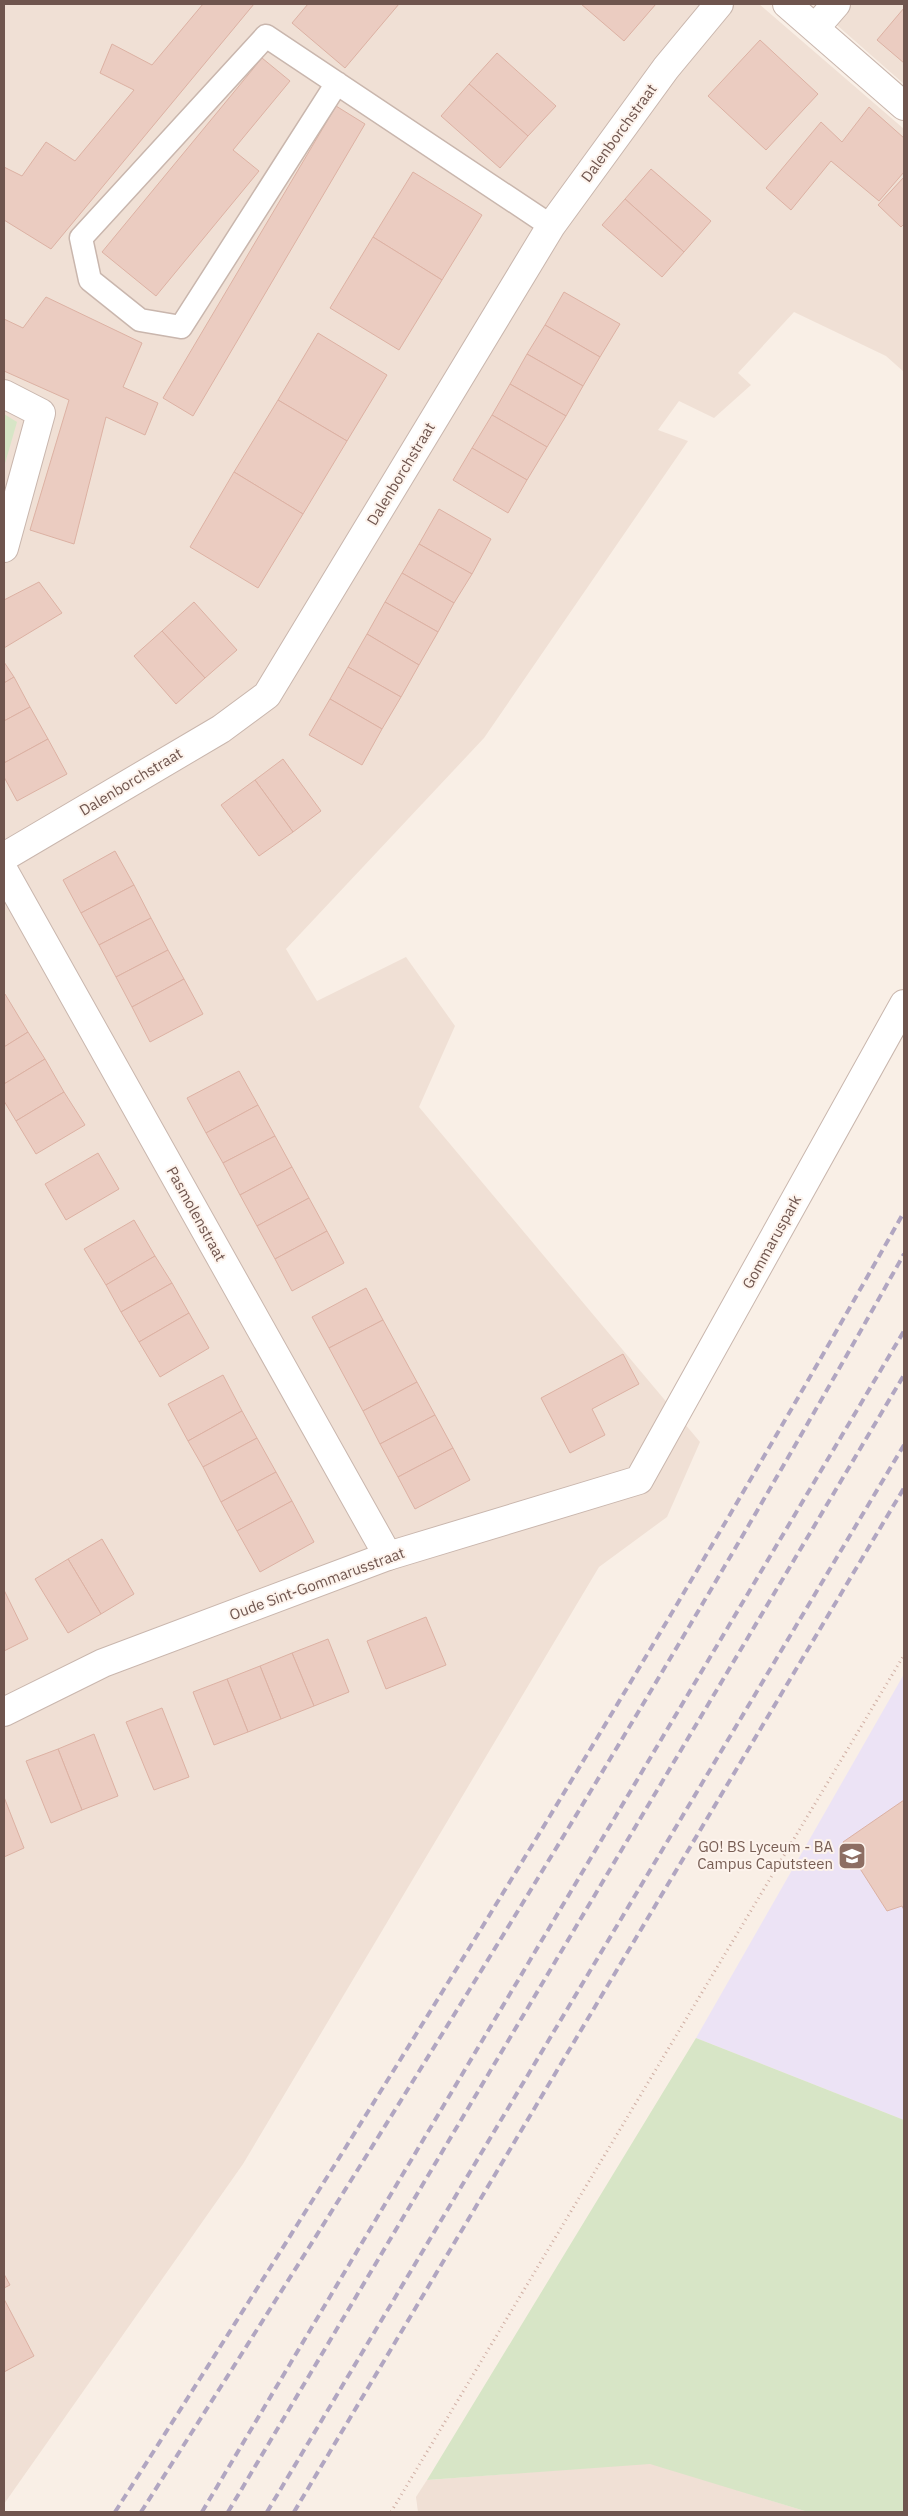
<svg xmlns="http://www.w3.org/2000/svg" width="908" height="2516" font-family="'IBM Plex Sans',sans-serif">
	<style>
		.residential { fill: #f0e0d5 }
		.education { fill: #ece3f5 }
		.green { fill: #d7e5c6 }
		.building { fill: #ebccc1; stroke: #dcb1a3 }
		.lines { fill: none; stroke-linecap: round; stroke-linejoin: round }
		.service-casing { stroke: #c9b6ad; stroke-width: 25 }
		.minor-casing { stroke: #c9b6ad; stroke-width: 30 }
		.path { stroke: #d0afa4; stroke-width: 3; stroke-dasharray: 1 4; stroke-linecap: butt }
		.service { stroke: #fff; stroke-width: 22 }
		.minor { stroke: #fff; stroke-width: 28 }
		.rail { stroke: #b1a6c1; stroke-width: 4; stroke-dasharray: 8 5; stroke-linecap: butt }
		.labels { text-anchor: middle; stroke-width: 4; stroke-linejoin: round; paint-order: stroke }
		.street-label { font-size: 15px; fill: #6f554e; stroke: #fdf3ec }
		.education-label { font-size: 15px; fill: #785e54; stroke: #fdf3ec; text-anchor: end }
	</style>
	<rect width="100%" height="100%" fill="#f9efe6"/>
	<g class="residential">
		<polygon points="4,4 759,4 904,129 904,372 886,356 794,312 738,373 751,385 714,418 679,401 658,430 688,441 484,738 286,949 317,1001 406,957 455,1026 419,1107 700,1442 667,1517 599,1567 243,2164 4,2504"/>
		<polygon points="813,4 904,4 904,84"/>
		<polygon points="650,2463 808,2512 418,2512 416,2497 427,2480"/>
	</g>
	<polygon class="education" points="904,1674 904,2120 696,2038"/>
	<g class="green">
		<polygon points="4,414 17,422 4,467"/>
		<polygon points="696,2038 904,2120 904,2512 808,2512 650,2464 427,2480"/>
	</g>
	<g class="building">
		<polygon points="203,4 254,4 51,249 4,220 4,167 22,176 46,142 75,161 134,90 100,73 112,44 152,65"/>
		<polygon points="308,4 399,4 345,68 292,23"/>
		<polygon points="581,4 656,4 624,41"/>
		<polygon points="904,8 904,63 877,40"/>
		<polygon points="760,40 818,94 766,150 708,96"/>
		<polygon points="497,53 556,106 528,136 469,84"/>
		<polygon points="262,58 290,81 233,150 259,171 156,296 102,252"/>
		<polygon points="469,84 528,136 500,168 441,116"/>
		<polygon points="336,106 365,124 193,416 163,398"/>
		<polygon points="869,107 904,138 904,172 879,201 831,161 791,210 766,188 821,122 842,142"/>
		<polygon points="651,169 711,221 684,252 625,199"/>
		<polygon points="413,172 482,215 442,280 373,237"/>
		<polygon points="904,177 904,224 901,227 878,205"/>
		<polygon points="625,199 684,252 662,277 602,225"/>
		<polygon points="373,237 442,280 399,350 330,308"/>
		<polygon points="564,292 620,324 600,357 545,325"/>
		<polygon points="46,297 142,343 123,387 158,403 145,435 106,417 74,544 30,530 69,400 4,371 4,319 23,328"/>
		<polygon points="545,325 600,357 583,386 527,354"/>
		<polygon points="318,333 387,375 347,441 278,400"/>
		<polygon points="527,354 583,386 566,416 510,384"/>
		<polygon points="510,384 566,416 547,447 492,415"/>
		<polygon points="278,400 347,441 303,514 234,472"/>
		<polygon points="492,415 547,447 527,480 472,448"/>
		<polygon points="472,448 527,480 508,513 453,480"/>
		<polygon points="234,472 303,514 258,588 190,547"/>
		<polygon points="439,509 491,539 472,574 419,544"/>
		<polygon points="419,544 472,574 454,603 402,573"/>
		<polygon points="402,573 454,603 438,632 385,602"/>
		<polygon points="39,582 62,613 4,648 4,600"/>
		<polygon points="194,602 237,650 205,678 162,631"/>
		<polygon points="385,602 438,632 419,665 367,634"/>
		<polygon points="162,631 205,678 176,704 134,656"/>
		<polygon points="367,634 419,665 401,697 348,667"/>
		<polygon points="4,662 14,677 4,683"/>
		<polygon points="348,667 401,697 382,729 330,699"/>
		<polygon points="14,677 30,707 4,721 4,683"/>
		<polygon points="330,699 382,729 362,765 309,735"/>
		<polygon points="30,707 48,739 4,763 4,721"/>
		<polygon points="48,739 67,774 17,801 4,777 4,763"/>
		<polygon points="283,759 321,811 293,832 255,780"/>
		<polygon points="255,780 293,832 259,856 221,805"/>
		<polygon points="115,851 134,885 81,913 63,880"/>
		<polygon points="134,885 151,918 99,945 81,913"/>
		<polygon points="151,918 168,950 116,977 99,945"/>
		<polygon points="168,950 184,979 132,1007 116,977"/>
		<polygon points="184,979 203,1014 150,1042 132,1007"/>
		<polygon points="5,994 28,1032 4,1047 4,995"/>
		<polygon points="28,1032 45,1059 4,1084 4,1047"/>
		<polygon points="45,1059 64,1092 16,1121 4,1101 4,1084"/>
		<polygon points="239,1071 258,1105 206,1133 187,1098"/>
		<polygon points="64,1092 85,1125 36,1154 16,1121"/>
		<polygon points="258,1105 275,1136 223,1163 206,1133"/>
		<polygon points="275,1136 292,1167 240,1195 223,1163"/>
		<polygon points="98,1153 119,1189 66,1220 45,1184"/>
		<polygon points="292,1167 309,1198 257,1226 240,1195"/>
		<polygon points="309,1198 327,1231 275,1259 257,1226"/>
		<polygon points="134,1220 155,1256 106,1285 84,1249"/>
		<polygon points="327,1231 344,1263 292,1291 275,1259"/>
		<polygon points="155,1256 172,1283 121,1312 106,1285"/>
		<polygon points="172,1283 189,1313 139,1342 121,1312"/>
		<polygon points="366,1288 383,1320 329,1348 312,1317"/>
		<polygon points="189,1313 209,1348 160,1377 139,1342"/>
		<polygon points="383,1320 417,1382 363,1411 329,1348"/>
		<polygon points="623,1354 639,1384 592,1409 605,1435 570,1453 541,1398"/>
		<polygon points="223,1375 242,1411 188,1441 168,1404"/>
		<polygon points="417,1382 435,1415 380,1444 363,1411"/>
		<polygon points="242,1411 257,1438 203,1467 188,1441"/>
		<polygon points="435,1415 453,1448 398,1477 380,1444"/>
		<polygon points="257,1438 276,1472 221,1502 203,1467"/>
		<polygon points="453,1448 470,1480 415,1509 398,1477"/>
		<polygon points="276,1472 292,1501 237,1531 221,1502"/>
		<polygon points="292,1501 314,1542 260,1572 237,1531"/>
		<polygon points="102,1539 134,1594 101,1614 68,1559"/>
		<polygon points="68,1559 101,1614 68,1633 35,1579"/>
		<polygon points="4,1590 28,1639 4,1651"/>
		<polygon points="426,1617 446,1665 386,1689 367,1641"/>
		<polygon points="328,1639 349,1692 314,1706 292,1653"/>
		<polygon points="292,1653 314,1706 281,1719 260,1666"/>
		<polygon points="260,1666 281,1719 248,1732 227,1679"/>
		<polygon points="227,1679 248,1732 214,1745 193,1692"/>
		<polygon points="162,1708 189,1777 154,1790 126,1722"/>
		<polygon points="94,1734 118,1796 82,1810 58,1749"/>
		<polygon points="58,1749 82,1810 51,1823 26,1761"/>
		<polygon points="4,1797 24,1848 4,1857"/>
		<polygon points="904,1800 904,1910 902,1906 887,1911 843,1842"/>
		<polygon points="4,2274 10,2285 4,2288"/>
		<polygon points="4,2299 34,2356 4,2372"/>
	</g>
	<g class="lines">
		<defs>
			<polyline id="service" points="337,83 181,327 140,320 90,280 81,238 266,36 551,226"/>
			<g id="minor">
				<polyline points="787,4 904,106"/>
				<polyline points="816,27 836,4"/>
				<polyline points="4,394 41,413 4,548"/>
				<polyline points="4,857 221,729 267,695 551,226 666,68 719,4"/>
				<polyline points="4,871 388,1556"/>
				<polyline points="4,1712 103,1663 388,1556 639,1480 904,1004"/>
			</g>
		</defs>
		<use href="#service" class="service-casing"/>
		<use href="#minor" class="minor-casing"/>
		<polyline class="path" points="391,2512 904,1655"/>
		<use href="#service" class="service"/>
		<use href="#minor" class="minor"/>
		<g class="rail">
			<path d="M115 2512C388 2085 655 1654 904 1212"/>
			<path d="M141 2512C405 2099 664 1682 904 1254"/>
			<polyline points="202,2512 904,1331"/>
			<polyline points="228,2512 904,1375"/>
			<polyline points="267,2512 904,1445"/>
			<polyline points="294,2512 904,1488"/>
		</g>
	</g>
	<defs>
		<symbol id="school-square" viewBox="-11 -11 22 22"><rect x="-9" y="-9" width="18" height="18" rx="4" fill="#8d6e63" stroke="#fdf3ec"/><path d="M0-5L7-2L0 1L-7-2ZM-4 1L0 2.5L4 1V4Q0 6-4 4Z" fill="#fff"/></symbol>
	</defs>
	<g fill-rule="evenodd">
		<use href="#school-square" x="836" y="1840" width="32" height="32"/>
	</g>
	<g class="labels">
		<g class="street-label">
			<text transform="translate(619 133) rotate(-54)" y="5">Dalenborchstraat</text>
			<text transform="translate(401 474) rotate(-59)" y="5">Dalenborchstraat</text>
			<text transform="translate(131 782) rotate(-31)" y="5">Dalenborchstraat</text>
			<text transform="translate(196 1214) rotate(61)" y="5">Pasmolenstraat</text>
			<text transform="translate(772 1242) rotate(-61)" y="5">Gommaruspark</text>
			<text transform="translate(317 1584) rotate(-20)" y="5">Oude Sint-Gommarusstraat</text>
		</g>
		<g class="education-label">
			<text x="833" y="1852">GO! BS Lyceum - BA<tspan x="833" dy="17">Campus Caputsteen</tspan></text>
		</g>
	</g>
	<rect width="908" height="2516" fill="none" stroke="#6f554e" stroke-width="10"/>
</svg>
